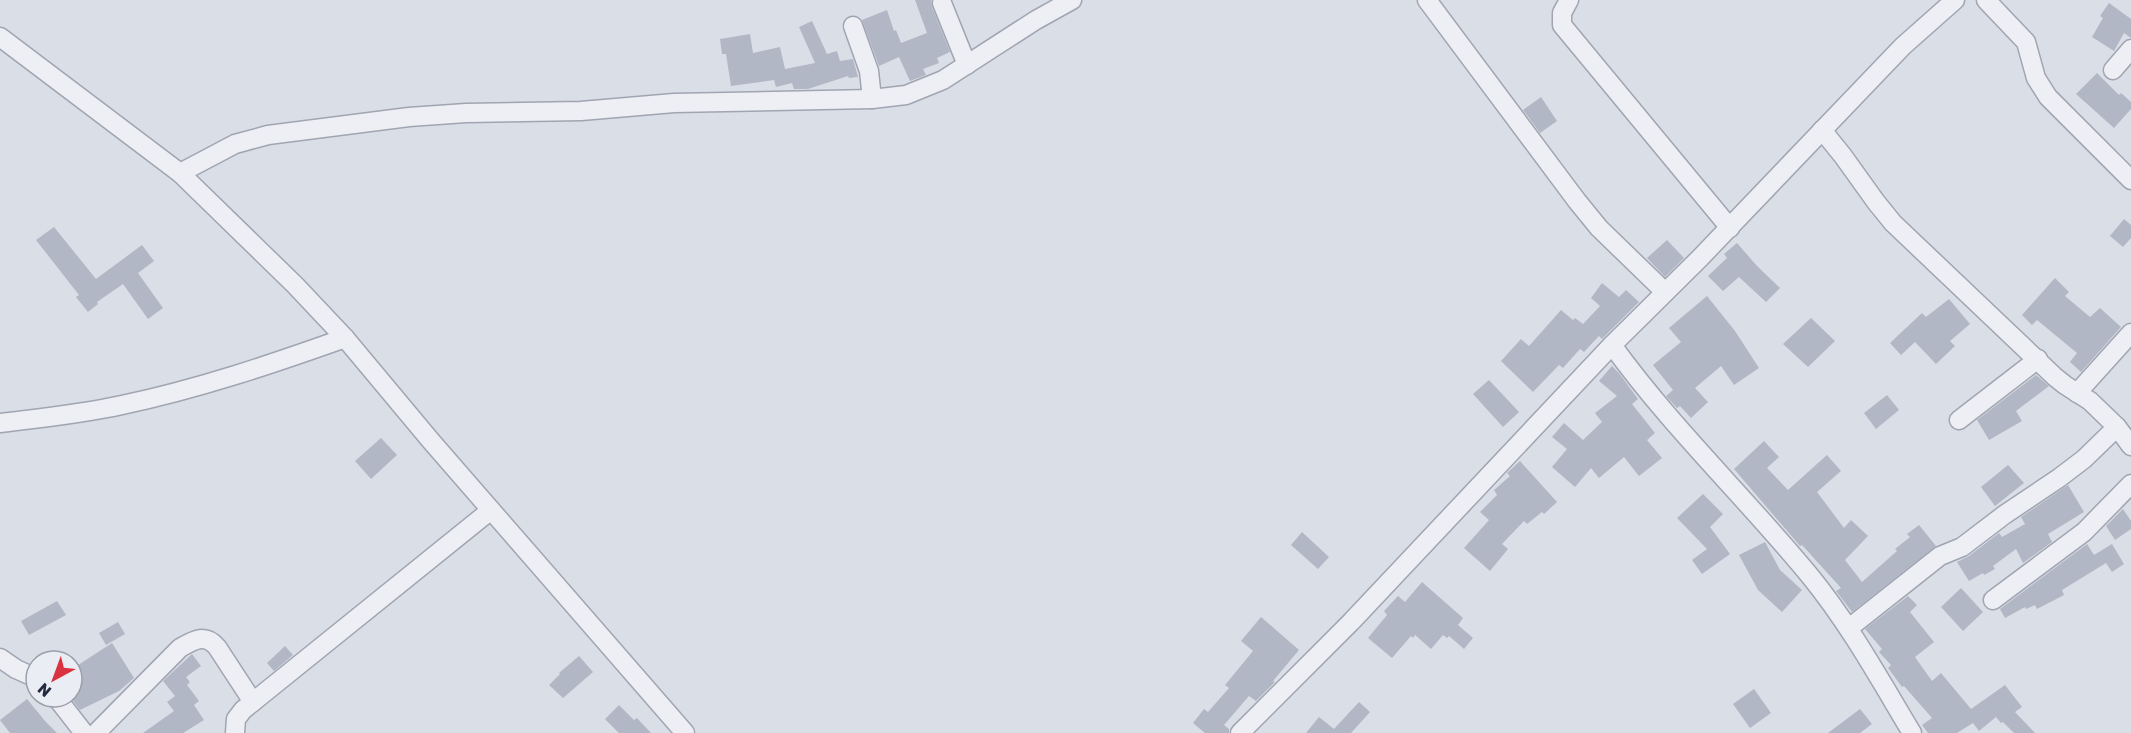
<svg xmlns="http://www.w3.org/2000/svg" width="2131" height="733" font-family="Rubik,sans-serif">
	<style>
		.building { fill: #b1b7c4 }
		.lines { fill: none; stroke-linecap: round; stroke-linejoin: round }
		.minor-casing { stroke: #a0a5b1; stroke-width: 21 }
		.minor { stroke: #edeff5; stroke-width: 18 }
	</style>
	<rect width="100%" height="100%" fill="#dadee7"/>
	<g class="building">
		<polygon points="915,0 931,0 932,7 950,52 937,58 939,63 923,69 926,75 910,81 899,57 879,66 862,20 887,10 894,31 896,30 901,43 927,33"/>
		<polygon points="2109,3 2131,19 2131,38 2124,33 2114,51 2092,37 2103,18 2100,16"/>
		<polygon points="812,21 827,54 837,51 840,61 853,59 858,77 849,78 848,76 808,89 794,89 792,83 776,87 774,80 731,86 726,54 722,54 720,39 750,34 753,53 780,47 785,69 815,63 799,27"/>
		<polygon points="2097,73 2119,95 2121,93 2131,102 2131,109 2114,128 2076,94"/>
		<polygon points="1541,97 1557,121 1540,133 1523,110"/>
		<polygon points="2124,219 2131,225 2131,238 2123,247 2110,236"/>
		<polygon points="54,227 96,279 142,245 154,261 138,273 163,308 148,319 123,284 97,302 98,304 88,312 76,297 79,295 36,240"/>
		<polygon points="1667,240 1684,258 1665,277 1647,258"/>
		<polygon points="1737,243 1757,266 1780,288 1766,302 1739,277 1723,291 1708,276 1727,258 1724,254"/>
		<polygon points="2055,278 2069,292 2065,296 2090,317 2100,308 2121,327 2081,372 2070,362 2077,353 2037,320 2032,325 2022,315"/>
		<polygon points="1602,283 1619,297 1626,290 1639,302 1602,339 1599,336 1584,352 1580,349 1563,368 1559,365 1533,392 1501,361 1521,339 1529,346 1561,310 1573,320 1575,318 1583,324 1600,306 1591,298"/>
		<polygon points="1707,296 1735,331 1759,368 1734,385 1721,366 1695,388 1708,402 1691,418 1680,406 1677,408 1666,396 1673,390 1653,365 1681,342 1669,328"/>
		<polygon points="1949,299 1970,324 1950,341 1955,346 1936,364 1915,342 1901,355 1890,343 1922,313 1926,317"/>
		<polygon points="1811,318 1835,341 1808,367 1783,344"/>
		<polygon points="1612,366 1619,373 1638,399 1632,404 1655,433 1647,440 1662,458 1639,476 1624,457 1599,478 1591,468 1575,487 1552,467 1567,449 1552,437 1564,423 1583,440 1602,422 1595,413 1617,396 1599,381"/>
		<polygon points="2036,375 2049,386 2016,411 2022,421 1989,440 1977,420"/>
		<polygon points="1489,380 1519,412 1503,427 1473,394"/>
		<polygon points="1887,395 1899,410 1876,429 1864,413"/>
		<polygon points="381,438 397,455 371,479 355,461"/>
		<polygon points="1764,441 1779,457 1767,468 1788,490 1827,455 1841,471 1817,492 1844,528 1851,520 1868,536 1845,560 1862,582 1897,551 1895,549 1910,537 1907,534 1919,525 1936,546 1852,612 1836,591 1841,588 1802,545 1800,546 1734,469"/>
		<polygon points="1520,461 1557,502 1544,514 1542,512 1527,524 1524,521 1502,544 1508,549 1490,571 1464,548 1489,520 1480,512 1497,495 1494,490 1510,476 1507,473"/>
		<polygon points="2008,465 2024,483 1995,506 1981,487"/>
		<polygon points="2068,485 2084,512 2048,534 2052,542 2023,563 2016,549 1993,566 1995,569 1984,575 1983,573 1969,581 1957,562 1969,556 1999,533 2002,537 2025,524 2021,517"/>
		<polygon points="1703,494 1723,514 1710,527 1730,554 1702,574 1692,560 1707,549 1677,518"/>
		<polygon points="2123,509 2131,521 2131,529 2115,540 2106,526"/>
		<polygon points="1302,532 1329,557 1318,569 1291,545"/>
		<polygon points="1765,542 1780,570 1802,590 1782,612 1758,590 1739,555"/>
		<polygon points="2087,544 2094,555 2112,544 2124,564 2112,572 2106,563 2062,590 2064,595 2037,609 2035,605 2026,609 2025,607 2005,618 2000,609"/>
		<polygon points="1422,582 1463,618 1458,625 1473,638 1464,649 1449,636 1447,638 1443,635 1431,649 1415,635 1413,638 1411,636 1392,658 1368,638 1387,615 1384,611 1398,596 1405,602"/>
		<polygon points="1961,588 1983,612 1963,631 1941,607"/>
		<polygon points="1908,596 1917,605 1910,612 1934,642 1915,657 1932,681 1941,673 1971,709 2005,685 2022,707 2015,712 2035,733 2014,733 2003,722 2001,723 1996,717 1979,731 1973,723 1957,733 1928,733 1922,725 1932,718 1904,686 1902,687 1888,668 1891,665 1879,652 1882,649 1865,629"/>
		<polygon points="57,601 66,615 29,635 21,621"/>
		<polygon points="1261,617 1299,650 1273,681 1275,682 1256,701 1249,696 1224,725 1229,729 1229,733 1205,733 1193,723 1204,709 1208,712 1229,688 1225,685 1253,651 1241,641"/>
		<polygon points="118,622 125,634 106,645 99,633"/>
		<polygon points="112,643 134,678 119,691 80,710 70,697 72,697 72,669"/>
		<polygon points="285,646 293,655 274,671 267,663"/>
		<polygon points="192,654 201,666 186,677 190,682 187,685 199,701 194,705 204,720 183,733 143,733 174,711 167,702 175,696 163,681"/>
		<polygon points="579,656 593,672 563,698 549,685 560,674 559,673"/>
		<polygon points="1754,689 1771,713 1750,728 1733,704"/>
		<polygon points="27,699 45,721 57,733 10,733 0,720"/>
		<polygon points="1359,702 1370,712 1351,733 1306,733 1319,717 1334,729"/>
		<polygon points="619,705 634,720 637,718 651,733 619,733 605,719"/>
		<polygon points="1860,709 1872,724 1860,733 1828,733"/>
	</g>
	<g class="lines">
		<defs>
			<g id="minor">
				<polyline points="1427,0 1577,201 1599,228 1665,292"/>
				<polyline points="1569,0 1562,13 1562,25 1730,228"/>
				<polyline points="1986,0 2026,42 2036,78 2048,97 2131,180"/>
				<polyline points="942,3 967,65"/>
				<polyline points="853,26 869,71 872,99"/>
				<polyline points="0,37 180,173 295,285 345,338 431,441 685,733"/>
				<polyline points="2113,70 2131,49"/>
				<polyline points="1822,130 1843,156 1876,202 1893,223 2055,377 2065,385 2090,401 2117,427 2084,459 2059,478 2004,515 1962,547 1940,556 1849,628"/>
				<polyline points="180,173 235,144 268,135 409,117 466,113 581,111 674,103 872,99 906,95 943,80 1036,20 1072,0"/>
				<path d="M1612 345C1672 428 1746 498 1810 576 1850 625 1880 680 1912 733"/>
				<polyline points="2077,393 2131,333"/>
				<polyline points="1959,420 2038,359"/>
				<path d="M0 423C41 418 82 414 122 405 198 389 272 364 345 338"/>
				<polyline points="2117,427 2131,446"/>
				<polyline points="1993,600 2084,532 2131,484"/>
				<polyline points="0,658 16,669 36,678"/>
				<polyline points="56,697 84,733"/>
				<path d="M96 733 180 648C194 640 205 633 217 647L253 702"/>
				<polyline points="235,733 236,719 243,710 491,510"/>
				<polyline points="1240,733 1351,622 1612,345 1700,258 1903,46 1955,0"/>
			</g>
		</defs>
		<use href="#minor" class="minor-casing"/>
		<use href="#minor" class="minor"/>
	</g>
	<g transform="translate(54 679) rotate(221)"><circle r="28" fill="#eaedf4" stroke="#9b9fab" stroke-width="1.5"/>
	<path d="M0-4.5L10 22L0 15L-10 22Z" fill="#d8333f"/>
	<text y="-9" font-size="16" font-weight="bold" text-anchor="middle" fill="#242b3d">N</text>
	</g>
</svg>
